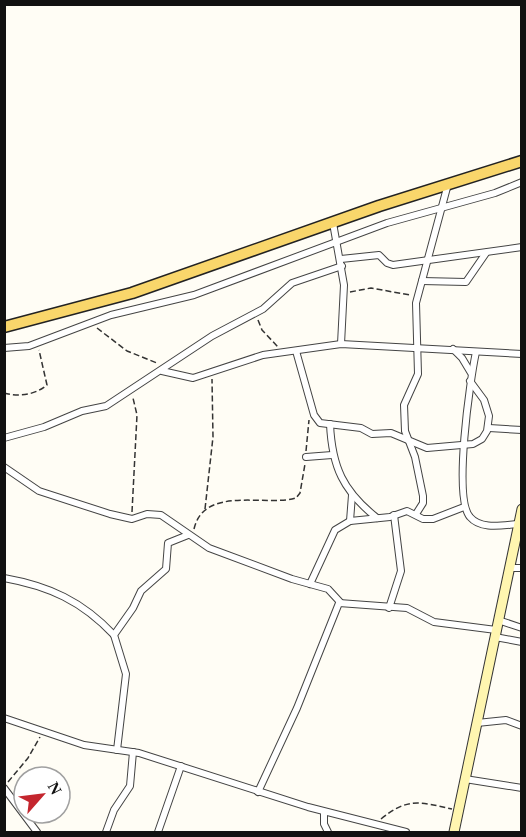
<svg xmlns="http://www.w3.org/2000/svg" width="526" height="837" font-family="'Times New Roman',serif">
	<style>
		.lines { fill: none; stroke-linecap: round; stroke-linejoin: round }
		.street-casing { stroke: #444; stroke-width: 8 }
		.secondary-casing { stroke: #333; stroke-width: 11 }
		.primary-casing { stroke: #222; stroke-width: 13 }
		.path { stroke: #333; stroke-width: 1.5; stroke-dasharray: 6 3; stroke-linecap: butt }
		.street { stroke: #fff; stroke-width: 6 }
		.secondary { stroke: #fff6b0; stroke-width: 9 }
		.primary { stroke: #f9d66b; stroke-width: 10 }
	</style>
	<rect width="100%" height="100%" fill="#fffdf5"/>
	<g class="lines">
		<defs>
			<g id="street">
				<polyline points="333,223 344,285 341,344"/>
				<polyline points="341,259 379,255 387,263 393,265 522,247"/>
				<polyline points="422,281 466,282 486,253"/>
				<polyline points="4,348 29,346 111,315 194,295 387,223 495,193 522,182"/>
				<polyline points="453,349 462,358 471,373"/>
				<polyline points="296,351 314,415 320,423 361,428 372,434 391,433 427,448 473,444 482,439 487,431 489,416 484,400 470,381"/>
				<path d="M476 352C470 380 453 498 470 517 481 530 503 525 518 524"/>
				<polyline points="162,371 193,378 263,355 341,344 522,354"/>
				<path d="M330 424C332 467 343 491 377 518"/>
				<polyline points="489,428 522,430"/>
				<polyline points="4,438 44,427 82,411 106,406 212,336 263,309 292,283 342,266"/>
				<polyline points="306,457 332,455"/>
				<polyline points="4,467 39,491 110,514 132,519 147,514 161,515 209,548 292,579 328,589 340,602"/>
				<polyline points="416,514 423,503 423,496 415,457 405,431 404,405 418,374 416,303 448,184"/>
				<polyline points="350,521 352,495"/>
				<polyline points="509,568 522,568"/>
				<path d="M4 578C49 586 82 601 114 635"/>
				<polyline points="310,584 335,530 350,521 390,517 407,511 423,519 433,519 464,507"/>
				<polyline points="389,608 401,571 394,515"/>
				<polyline points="498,620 522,628"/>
				<polyline points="495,637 522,642"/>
				<polyline points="4,718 84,745 139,753 308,807 406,832"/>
				<polyline points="477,723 506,720 522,726"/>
				<polyline points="117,750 126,674 114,635 133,608 141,591 166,569 168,543 188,535"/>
				<polyline points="465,779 522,788"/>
				<polyline points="4,788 37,832"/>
				<polyline points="258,792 297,708 339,603 407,608 434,622 496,630"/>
				<polyline points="324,812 324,824 328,832"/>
				<polyline points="106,832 114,810 130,786 133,752"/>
				<polyline points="158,832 181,766"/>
			</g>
			<polyline id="secondary" points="454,832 522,509"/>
			<polyline id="primary" points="4,327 132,293 379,206 522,161"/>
		</defs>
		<use href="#street" class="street-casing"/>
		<use href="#secondary" class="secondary-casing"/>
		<use href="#primary" class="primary-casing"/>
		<g class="path">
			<polyline points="350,292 371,288 410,295"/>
			<polyline points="258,320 262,330 278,347"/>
			<polyline points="97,328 127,351 157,363"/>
			<path d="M4 393C19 397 35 395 47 385L39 350"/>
			<polyline points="306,451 309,420"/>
			<polyline points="205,509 213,437 212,379"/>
			<polyline points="132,512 137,415 133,398"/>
			<path d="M194 529C204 485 266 507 296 498L300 493 305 464"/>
			<polyline points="8,782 28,758 40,737"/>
			<path d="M381 819C408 797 420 802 452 809"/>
		</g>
		<use href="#street" class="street"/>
		<use href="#secondary" class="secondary"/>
		<use href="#primary" class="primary"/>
	</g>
	<rect width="526" height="837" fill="none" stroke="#111111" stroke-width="12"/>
	<g transform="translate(42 795) rotate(62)"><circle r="28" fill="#ffffff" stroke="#a0a0a0" stroke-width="1.5"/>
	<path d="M0-4.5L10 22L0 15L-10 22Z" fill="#c4262e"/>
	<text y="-9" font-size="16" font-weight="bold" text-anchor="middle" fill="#111111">N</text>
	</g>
</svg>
